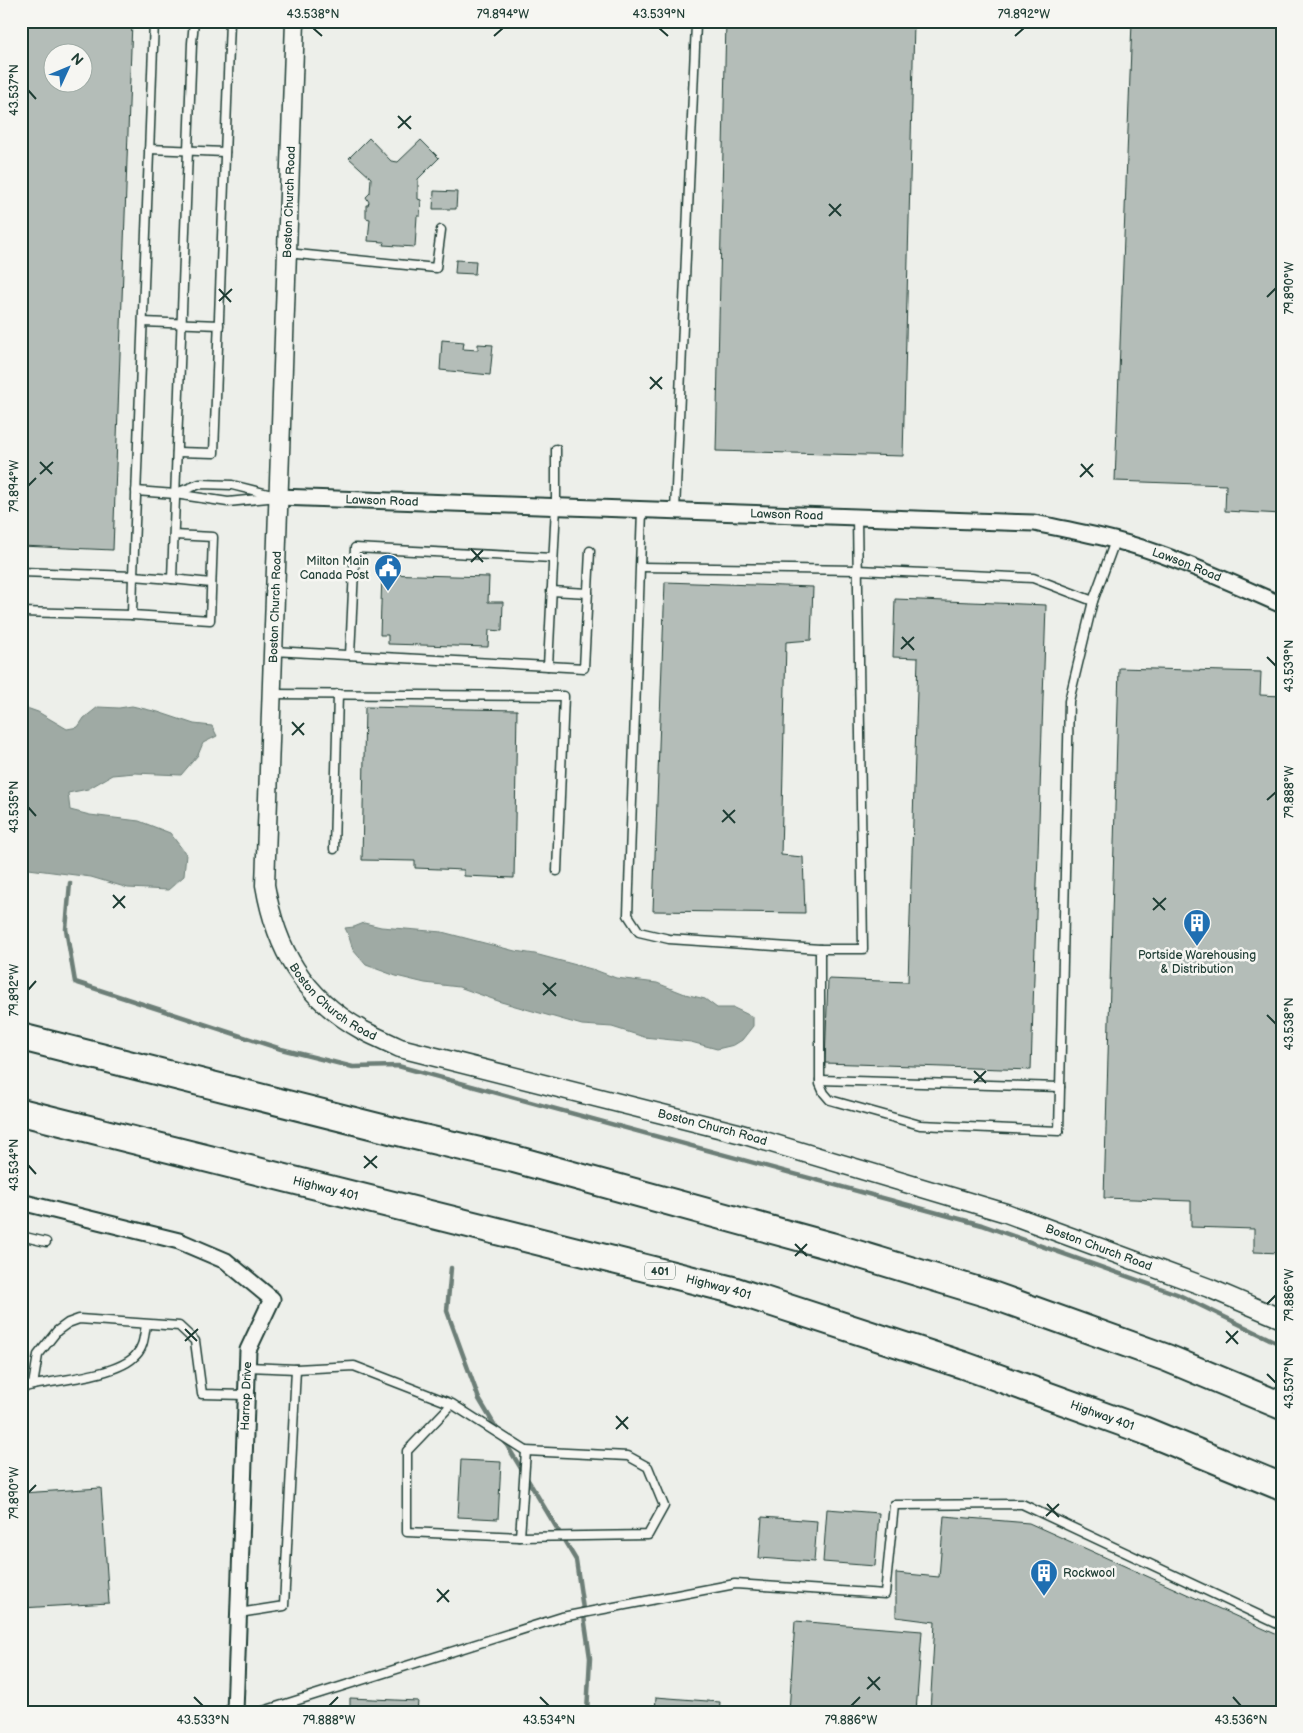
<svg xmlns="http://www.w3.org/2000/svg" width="1303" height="1733" font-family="'Balsamiq Sans',sans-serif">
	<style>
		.water { fill: #9faaa4; stroke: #6c7e77 }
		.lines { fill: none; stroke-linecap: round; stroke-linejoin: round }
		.stream { stroke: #6c7e77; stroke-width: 4.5 }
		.building { fill: #b4bdb8; stroke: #1f3d34; fill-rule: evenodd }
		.service-casing { stroke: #1f3d34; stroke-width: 11 }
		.minor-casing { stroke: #1f3d34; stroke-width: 19 }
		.tertiary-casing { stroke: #1f3d34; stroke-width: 21 }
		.motorway-casing { stroke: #1f3d34; stroke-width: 30 }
		.service { stroke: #f6f6f2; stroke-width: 8 }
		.minor { stroke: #f6f6f2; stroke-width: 15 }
		.tertiary { stroke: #f6f6f2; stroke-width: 18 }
		.motorway { stroke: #f6f6f2; stroke-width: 26 }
		.ticks { fill: none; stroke: #1f3d34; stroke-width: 2 }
		.labels { text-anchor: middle; stroke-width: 5; stroke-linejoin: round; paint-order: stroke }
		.shield { fill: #f6f6f2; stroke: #60746d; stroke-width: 1 }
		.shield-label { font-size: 11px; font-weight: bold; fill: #1f3d34 }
		.street-label { font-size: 12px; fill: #1f3d34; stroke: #f6f6f2 }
		.poi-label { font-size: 12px; fill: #1f3d34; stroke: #f6f6f2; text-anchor: end }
		.neatline { fill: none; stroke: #1f3d34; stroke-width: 2 }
		.ticks-label { font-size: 12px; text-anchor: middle; fill: #1f3d34 }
	</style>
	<rect width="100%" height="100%" fill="#edefea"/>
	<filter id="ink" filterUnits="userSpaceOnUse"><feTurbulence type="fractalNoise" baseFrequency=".02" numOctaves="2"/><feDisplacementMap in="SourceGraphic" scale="10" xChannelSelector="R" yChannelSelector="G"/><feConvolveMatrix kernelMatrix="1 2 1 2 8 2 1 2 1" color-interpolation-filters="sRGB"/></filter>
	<g filter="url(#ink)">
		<g class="water">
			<polygon points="21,706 38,712 67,729 78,727 84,718 98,707 119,708 132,706 158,712 194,724 212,726 217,736 203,743 198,755 181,775 135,773 112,775 88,789 68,793 70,810 90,815 139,821 170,833 186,854 184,876 168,890 128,888 91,877 21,868"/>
			<polygon points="364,923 381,927 442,932 515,951 535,954 595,970 616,978 657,983 685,994 705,999 717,1008 734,1008 753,1017 753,1026 742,1040 734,1045 717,1049 691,1042 644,1037 612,1027 582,1025 501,1002 459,987 425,983 396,976 366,965 353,950 348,934 345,928 354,927"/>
		</g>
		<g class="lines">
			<g class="stream">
				<polyline points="70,883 66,929 75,982 281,1049 353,1067 398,1066 982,1225 1177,1294 1282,1345"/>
				<polyline points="451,1268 447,1311 479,1399 498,1431"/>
				<polyline points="502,1437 576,1560 590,1658 587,1712"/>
			</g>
		</g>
		<g class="building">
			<path d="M21 21H132L113 550 21 546ZM52 52H82V82H52Z"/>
			<polygon points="726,21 839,21 914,23 903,456 716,451"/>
			<polygon points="1132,21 1282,21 1282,514 1225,511 1226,485 1115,481"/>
			<polygon points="369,138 391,161 398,162 421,140 439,158 418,179 418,199 421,200 420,216 417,216 415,247 383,245 384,242 368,241 370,219 366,218 366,205 368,205 369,202 366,197 370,193 371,178 349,158"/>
			<polygon points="434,191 457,192 456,209 433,209"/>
			<polygon points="456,260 476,261 475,274 455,273"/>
			<polygon points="442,340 464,342 463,349 478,350 478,344 493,345 490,375 440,370"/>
			<polygon points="382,574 489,577 488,602 503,602 502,631 489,630 488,647 388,644 388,635 380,635"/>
			<polygon points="665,582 813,587 811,640 786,642 781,855 803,857 805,913 653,911"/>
			<polygon points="895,599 1046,605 1031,1070 825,1063 828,979 908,982 918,658 893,657"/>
			<polygon points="1119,668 1261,672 1260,695 1282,696 1282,1253 1254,1252 1254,1229 1191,1227 1191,1201 1104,1198"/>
			<polygon points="365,707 517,710 514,878 464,876 464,870 415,868 415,861 362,860"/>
			<polygon points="461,1460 501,1462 498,1519 458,1517"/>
			<polygon points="101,1488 109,1603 21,1608 21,1493"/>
			<polygon points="827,1509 879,1513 875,1566 823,1562"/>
			<polygon points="944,1516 1029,1523 1282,1637 1282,1712 930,1712 935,1622 896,1617 896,1573 939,1577"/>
			<polygon points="762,1517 817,1521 814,1562 759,1558"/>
			<polygon points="795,1621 922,1631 916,1712 789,1712"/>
			<polygon points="656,1697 720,1702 719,1712 655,1712"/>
			<polygon points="350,1698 418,1701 417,1712 350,1712"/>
		</g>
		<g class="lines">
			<defs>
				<g id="service">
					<polyline points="149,149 225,152"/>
					<polyline points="287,253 436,268 441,230"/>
					<polyline points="143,322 219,325"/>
					<polyline points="177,452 214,453 230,21"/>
					<polyline points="136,491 175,494 228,502 278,497"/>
					<polyline points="176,493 200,484 232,485 272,495"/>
					<polyline points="642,510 628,915 639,932 669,939 820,949 820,1084 824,1093 830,1100 920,1125 1059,1131 1069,701 1093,601 1115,541"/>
					<polyline points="675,511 696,24"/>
					<polyline points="641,567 858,570 1033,578 1093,601"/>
					<polyline points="21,572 133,576 154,21"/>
					<polyline points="172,579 211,583"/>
					<polyline points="551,591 588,593"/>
					<polyline points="21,612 132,615 133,576 172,579 192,43 194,21"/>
					<polyline points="132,615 210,620 213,537 174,535"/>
					<polyline points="273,651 548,666 556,506 556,449"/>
					<polyline points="350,655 355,548 553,558"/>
					<polyline points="548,666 584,668 590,551"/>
					<polyline points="272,694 564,696 557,871"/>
					<polyline points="334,849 338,694"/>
					<polyline points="820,949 863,949 857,517"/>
					<polyline points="820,1080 1060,1087"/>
					<polyline points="21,1236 46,1242"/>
					<polyline points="247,1367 296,1369 354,1366 452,1404 526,1451 520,1537 407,1532 407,1451 452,1404"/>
					<path d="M33 1385C60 1380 119 1375 136 1355 144 1347 144 1335 146 1325"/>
					<polyline points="21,1388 33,1385 38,1355 57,1331 68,1323 79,1319 179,1326 195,1341 202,1394 246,1395"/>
					<polyline points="520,1537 648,1535 664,1506 648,1467 628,1456 526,1451"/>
					<polyline points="239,1613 284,1606 296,1369"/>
					<polyline points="260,1712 562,1617 735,1584 885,1594 894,1505 1022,1504 1282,1626"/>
				</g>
				<g id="minor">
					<path id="s1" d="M278 497 1034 523C1075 531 1118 539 1157 553 1200 568 1241 587 1282 605"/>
					<polyline points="21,1202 179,1241 226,1261 272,1299 248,1350 235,1712"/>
				</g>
				<g id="tertiary">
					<path id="s2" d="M295 21 265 885C276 949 303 997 362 1030 374 1036 387 1042 400 1048L738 1133 1006 1213 1209 1288 1282 1319"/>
				</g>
				<g id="motorway">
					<polyline points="21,1037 406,1134 514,1159 831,1246 992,1295 1167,1358 1282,1406"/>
					<path id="s3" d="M21 1112 733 1290 963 1365 1143 1430 1282 1487"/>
				</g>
			</defs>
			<use href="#service" class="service-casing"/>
			<use href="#minor" class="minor-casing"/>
			<use href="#tertiary" class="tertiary-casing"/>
			<use href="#motorway" class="motorway-casing"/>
			<use href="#service" class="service"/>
			<use href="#minor" class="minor"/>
			<use href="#tertiary" class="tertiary"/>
			<use href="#motorway" class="motorway"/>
		</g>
	</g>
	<path class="ticks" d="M313 28 322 36M659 28 668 36M494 36 503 28M1015 36 1024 28M28 90 36 99M398 116 411 129M398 128 411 116M829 204 841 216M829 216 841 204M219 289 231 302M1267 297 1276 288M219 301 232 289M650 377 662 389M650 389 662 377M40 462 52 474M1081 464 1093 477M40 474 53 462M1080 477 1093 464M28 486 36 478M471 549 483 562M471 562 483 550M902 637 914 650M901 649 914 637M1267 657 1276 666M292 722 304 735M292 735 304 723M1267 800 1276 792M28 807 36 816M723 810 735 823M722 822 735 810M113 895 125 908M1153 898 1165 910M113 908 125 896M1153 910 1166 898M543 983 556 996M28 990 36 981M543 995 556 983M1267 1015 1276 1024M974 1071 986 1083M974 1083 986 1071M364 1156 377 1168M28 1165 36 1174M364 1168 377 1156M795 1244 807 1256M795 1256 807 1244M1267 1304 1276 1295M185 1329 197 1341M1226 1331 1238 1344M185 1341 198 1329M1226 1343 1238 1331M1267 1374 1276 1383M616 1416 628 1429M616 1429 628 1417M28 1493 36 1485M1047 1504 1059 1517M1046 1516 1059 1504M437 1589 449 1602M437 1602 449 1590M868 1677 880 1690M867 1689 880 1677M194 1697 203 1706M540 1697 549 1706M1233 1697 1241 1706M329 1706 338 1697M851 1706 860 1697"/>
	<defs>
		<symbol id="civic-pin" viewBox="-11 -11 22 30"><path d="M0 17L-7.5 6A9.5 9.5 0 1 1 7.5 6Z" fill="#1f6fb2" stroke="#f6f6f2"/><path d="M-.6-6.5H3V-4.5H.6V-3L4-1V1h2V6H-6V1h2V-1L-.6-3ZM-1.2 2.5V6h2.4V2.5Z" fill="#fff"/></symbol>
		<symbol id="building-pin" viewBox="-11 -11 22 30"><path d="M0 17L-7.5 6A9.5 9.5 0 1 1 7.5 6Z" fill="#1f6fb2" stroke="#f6f6f2"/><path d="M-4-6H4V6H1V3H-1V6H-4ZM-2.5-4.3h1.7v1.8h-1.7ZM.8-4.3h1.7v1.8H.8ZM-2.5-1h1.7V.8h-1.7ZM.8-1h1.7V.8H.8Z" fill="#fff"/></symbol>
	</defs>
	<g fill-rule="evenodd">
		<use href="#civic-pin" x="372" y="552" width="32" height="43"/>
		<use href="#building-pin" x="1181" y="907" width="32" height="43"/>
		<use href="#building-pin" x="1028" y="1557" width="32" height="43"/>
	</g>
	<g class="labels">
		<rect class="shield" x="645" y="1262.5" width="30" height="17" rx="4"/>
		<g class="shield-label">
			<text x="660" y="1275">401</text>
		</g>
		<g class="street-label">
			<text transform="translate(289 202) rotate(-88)" y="4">Boston Church Road</text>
			<text dy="4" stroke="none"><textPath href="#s1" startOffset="104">Lawson Road</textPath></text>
			<text dy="4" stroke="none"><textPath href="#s1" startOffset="509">Lawson Road</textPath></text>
			<text dy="4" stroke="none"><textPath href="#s1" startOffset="915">Lawson Road</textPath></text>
			<text transform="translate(275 607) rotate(-88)" y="4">Boston Church Road</text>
			<text dy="4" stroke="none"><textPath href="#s2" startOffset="1005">Boston Church Road</textPath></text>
			<text dy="4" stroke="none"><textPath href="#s2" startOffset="1410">Boston Church Road</textPath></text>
			<text dy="4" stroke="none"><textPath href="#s3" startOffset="314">Highway 401</textPath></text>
			<text dy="4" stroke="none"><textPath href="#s2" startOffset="1815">Boston Church Road</textPath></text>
			<text dy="4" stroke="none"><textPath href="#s3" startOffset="719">Highway 401</textPath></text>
			<text transform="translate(246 1396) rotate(-88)" y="4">Harrop Drive</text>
			<text dy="4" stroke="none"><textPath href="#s3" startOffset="1124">Highway 401</textPath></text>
		</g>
		<g class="poi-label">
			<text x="369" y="565">Milton Main<tspan x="369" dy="14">Canada Post</tspan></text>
			<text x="1197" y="959" text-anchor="middle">Portside Warehousing<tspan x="1197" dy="14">&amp; Distribution</tspan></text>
			<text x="1063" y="1577" text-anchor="start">Rockwool</text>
		</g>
	</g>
	<rect width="1303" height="1733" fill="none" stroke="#f6f6f2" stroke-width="55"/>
	<g transform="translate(68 68) rotate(46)"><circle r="24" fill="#f6f6f2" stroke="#a0aca6"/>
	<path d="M0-4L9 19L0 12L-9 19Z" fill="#1f6fb2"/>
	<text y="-8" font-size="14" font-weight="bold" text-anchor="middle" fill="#1f3d34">N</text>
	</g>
	<rect x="28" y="28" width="1248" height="1678" class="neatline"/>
	<g class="ticks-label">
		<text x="313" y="18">43.538°N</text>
		<text x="503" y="18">79.894°W</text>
		<text x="659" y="18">43.539°N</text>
		<text x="1024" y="18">79.892°W</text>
		<text transform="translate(14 90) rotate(-90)" y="4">43.537°N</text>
		<text transform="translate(1289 288) rotate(-90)" y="4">79.890°W</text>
		<text transform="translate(14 486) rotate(-90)" y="4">79.894°W</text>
		<text transform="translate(1289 666) rotate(-90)" y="4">43.539°N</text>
		<text transform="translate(1289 792) rotate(-90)" y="4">79.888°W</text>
		<text transform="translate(14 807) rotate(-90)" y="4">43.535°N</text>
		<text transform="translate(14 990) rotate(-90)" y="4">79.892°W</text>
		<text transform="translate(1289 1024) rotate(-90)" y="4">43.538°N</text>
		<text transform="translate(14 1165) rotate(-90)" y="4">43.534°N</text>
		<text transform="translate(1289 1295) rotate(-90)" y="4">79.886°W</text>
		<text transform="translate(1289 1383) rotate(-90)" y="4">43.537°N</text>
		<text transform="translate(14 1493) rotate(-90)" y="4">79.890°W</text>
		<text x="203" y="1724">43.533°N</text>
		<text x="329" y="1724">79.888°W</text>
		<text x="549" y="1724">43.534°N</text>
		<text x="851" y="1724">79.886°W</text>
		<text x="1241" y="1724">43.536°N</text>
	</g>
</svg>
